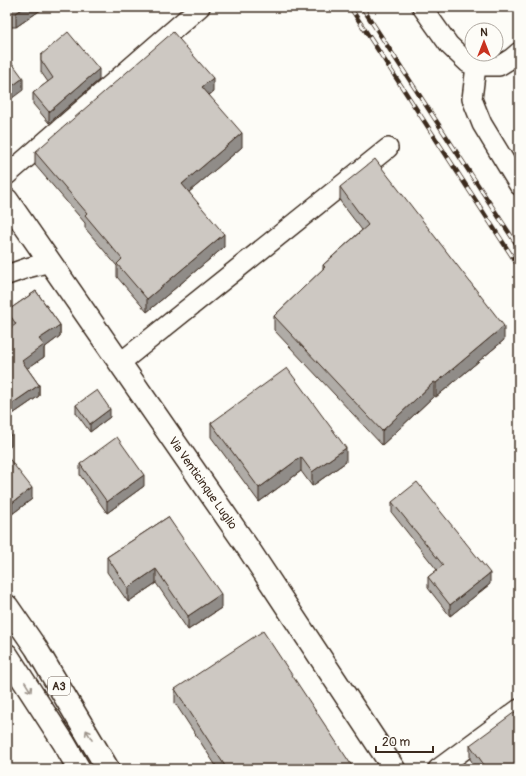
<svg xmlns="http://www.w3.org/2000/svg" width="526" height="776" font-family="Pangolin,sans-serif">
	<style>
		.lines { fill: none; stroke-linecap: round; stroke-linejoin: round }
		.minor-casing { stroke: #3b2a1e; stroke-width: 22 }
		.major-casing { stroke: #3b2a1e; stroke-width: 25 }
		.highway-casing { stroke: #3b2a1e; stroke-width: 25 }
		.minor { stroke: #fdfcf7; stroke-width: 19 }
		.major { stroke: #fdfcf7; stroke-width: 22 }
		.highway { stroke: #fdfcf7; stroke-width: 22 }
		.rail-casing { stroke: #3b2a1e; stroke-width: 4.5 }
		.rail { stroke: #fdfcf7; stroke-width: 3; stroke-dasharray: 9; stroke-linecap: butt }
		.wall { fill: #b0aca7; stroke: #3b2a1e }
		.shaded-wall { fill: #908c88; stroke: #3b2a1e }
		.building { fill: #cdc8c2; stroke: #3b2a1e }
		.oneway { stroke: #9c938a }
		.labels { text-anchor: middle; stroke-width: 3; stroke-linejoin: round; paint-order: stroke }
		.shield { fill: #fdfcf7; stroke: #75695f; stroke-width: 1 }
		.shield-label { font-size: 11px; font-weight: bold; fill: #3b2a1e }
		.street-label { font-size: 12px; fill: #3b2a1e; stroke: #fdfcf7 }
	</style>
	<rect width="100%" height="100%" fill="#fdfcf7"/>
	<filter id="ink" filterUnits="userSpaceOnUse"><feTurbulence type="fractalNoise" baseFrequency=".025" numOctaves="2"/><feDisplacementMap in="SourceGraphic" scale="8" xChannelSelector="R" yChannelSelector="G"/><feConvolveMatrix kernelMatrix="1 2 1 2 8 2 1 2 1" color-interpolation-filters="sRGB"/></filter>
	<g filter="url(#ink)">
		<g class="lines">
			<defs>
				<g id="minor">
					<polyline points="422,7 449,45 468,63 476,66 499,66 512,58 519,52"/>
					<polyline points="476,66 472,99 482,124 519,185"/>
					<polyline points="7,175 200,7"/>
					<polyline points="7,275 27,268 50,262"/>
					<polyline points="120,363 388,148"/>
					<polyline points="438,769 519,709"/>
				</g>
				<polyline id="major" points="7,200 248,548 394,769"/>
				<g id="highway">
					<polyline points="7,606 36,648 108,769"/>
					<polyline points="7,655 64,743 79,769"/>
				</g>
			</defs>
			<use href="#minor" class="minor-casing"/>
			<use href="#major" class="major-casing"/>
			<use href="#highway" class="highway-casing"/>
			<use href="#minor" class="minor"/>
			<use href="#major" class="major"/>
			<use href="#highway" class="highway"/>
			<defs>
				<g id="rail">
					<polyline points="350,7 519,267"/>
					<polyline points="362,7 519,248"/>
				</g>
			</defs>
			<use href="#rail" class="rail-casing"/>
			<use href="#rail" class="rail"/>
		</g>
		<g class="wall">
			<polygon points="7,7 45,7 16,27 10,27 7,22"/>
			<polygon points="41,55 99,80 49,123 33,104 33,93 48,82 41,72"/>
			<polygon points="213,92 209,95 242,147 189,192 224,247 147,312 117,277 117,266 85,228 85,223 35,165 35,152"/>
			<polygon points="340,187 504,340 436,397 434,396 382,445 274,330 274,316 323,269 323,265 362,230 340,201"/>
			<polygon points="36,291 60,325 60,336 44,348 44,357 27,368 39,385 39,396 7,418 7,331 11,328 7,323 7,311"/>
			<polygon points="76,405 110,417 90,432 76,413"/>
			<polygon points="211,423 346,462 312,486 301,471 259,502 211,437"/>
			<polygon points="7,456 32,499 12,514 7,508"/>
			<polygon points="80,464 144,486 107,513 80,475"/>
			<polygon points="392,502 490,584 450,616 428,588 428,577 437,570 392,513"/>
			<polygon points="168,517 221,608 188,630 156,583 128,602 107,572 107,557"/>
			<polygon points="175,689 354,769 218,769 175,703"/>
			<polygon points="470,745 519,769 477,769 470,759"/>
		</g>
		<g class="shaded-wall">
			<polygon points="25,7 45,7 16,27 16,13"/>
			<polygon points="99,69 99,80 49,123 49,112"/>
			<polygon points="23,78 23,90 7,102 7,90"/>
			<polygon points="213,78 213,92 202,100 202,87"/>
			<polygon points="242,133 242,147 182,198 182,184"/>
			<polygon points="224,234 224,247 147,312 147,299"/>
			<polygon points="60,325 60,336 44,348 44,357 22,372 22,361 39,339"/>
			<polygon points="504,326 504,340 436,397 436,383"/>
			<polygon points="434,382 434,396 382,445 382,431"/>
			<polygon points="39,385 39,396 7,418 7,407"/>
			<polygon points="110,409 110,417 90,432 90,424"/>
			<polygon points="11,435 11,446 7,449 7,438"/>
			<polygon points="346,448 346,462 312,486 312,472"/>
			<polygon points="301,457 301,471 259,502 259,488"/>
			<polygon points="144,475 144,486 107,513 107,502"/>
			<polygon points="32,488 32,499 12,514 12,503"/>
			<polygon points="156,569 156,583 128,602 128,588"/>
			<polygon points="490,573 490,584 450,616 450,605"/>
			<polygon points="221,594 221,608 188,630 188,616"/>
		</g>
		<g class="building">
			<polygon points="7,7 25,7 16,13 10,13 7,8"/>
			<polygon points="68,32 99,69 49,112 33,93 53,78 41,60 41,55"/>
			<polygon points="173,32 213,78 202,87 242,133 182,184 224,234 147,299 117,264 122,259 85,215 87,213 35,152"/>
			<polygon points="7,56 23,78 7,90"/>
			<polygon points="375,159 504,326 436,383 434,382 382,431 274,316 325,267 323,265 368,225 340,187"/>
			<polygon points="36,291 60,325 39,339 44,345 22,361 39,385 7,407 7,331 16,324 7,311"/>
			<polygon points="287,368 346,448 312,472 301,457 259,488 211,423"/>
			<polygon points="97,390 110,409 90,424 76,405"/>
			<polygon points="7,429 11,435 7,438"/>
			<polygon points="117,437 144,475 107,502 80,464"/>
			<polygon points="7,456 32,488 12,503 7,497"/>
			<polygon points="417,482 490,573 450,605 428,577 443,565 392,502"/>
			<polygon points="168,517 221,594 188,616 156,569 128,588 107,557"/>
			<polygon points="263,631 354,769 227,769 175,689"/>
			<polygon points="519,709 519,769 487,769 470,745"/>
		</g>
		<defs><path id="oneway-shaft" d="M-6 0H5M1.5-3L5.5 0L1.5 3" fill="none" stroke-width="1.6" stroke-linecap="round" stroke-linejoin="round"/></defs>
		<g class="oneway">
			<use href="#oneway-shaft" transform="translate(28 687) rotate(58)"/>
			<use href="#oneway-shaft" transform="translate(89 735) rotate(-120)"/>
		</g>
	</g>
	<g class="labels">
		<rect class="shield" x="48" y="677" width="22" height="18" rx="3"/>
		<g class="shield-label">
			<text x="59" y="690">A3</text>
		</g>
		<g class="street-label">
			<text transform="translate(203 483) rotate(55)" y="4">Via Venticinque Luglio</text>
		</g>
	</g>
	<rect width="526" height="776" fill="none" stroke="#fdfcf7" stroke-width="24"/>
	<rect x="12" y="12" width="502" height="752" fill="none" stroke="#3b2a1e" stroke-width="1.5" filter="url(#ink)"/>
	<g transform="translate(484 42)"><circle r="19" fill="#fdfcf7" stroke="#afa8a0"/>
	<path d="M0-3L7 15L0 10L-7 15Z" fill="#c8321e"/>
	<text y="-6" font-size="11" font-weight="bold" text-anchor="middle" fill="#3b2a1e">N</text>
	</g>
	<path d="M376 746v6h57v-6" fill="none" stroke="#3b2a1e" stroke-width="2"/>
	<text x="382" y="746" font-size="12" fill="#3b2a1e" stroke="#fdfcf7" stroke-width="3" paint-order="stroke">20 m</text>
</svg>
